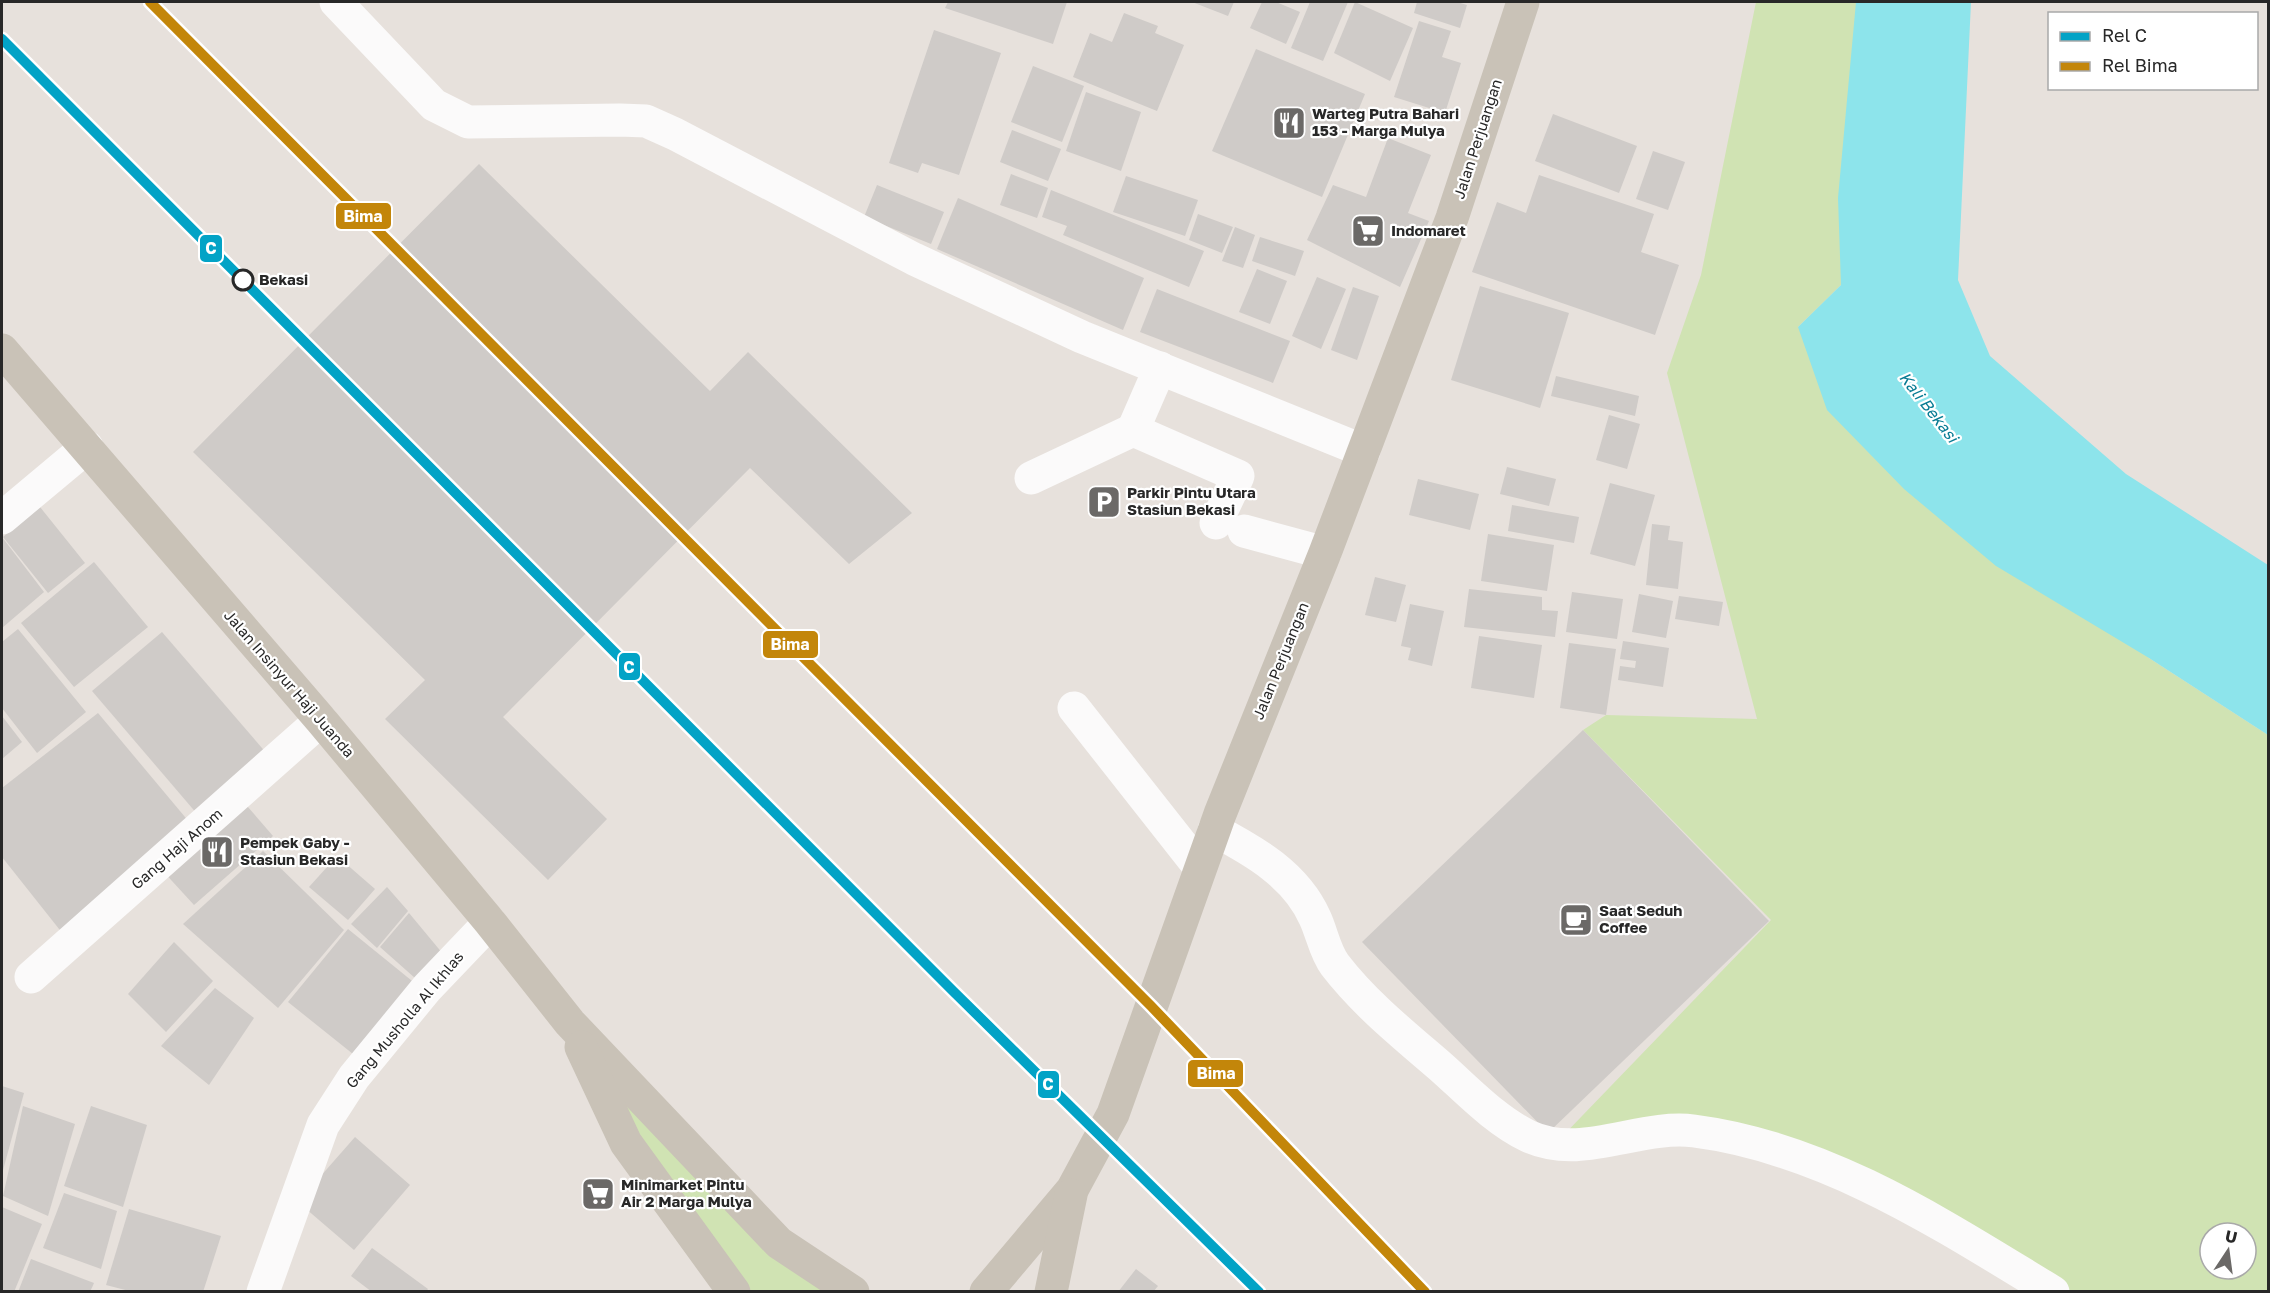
<svg xmlns="http://www.w3.org/2000/svg" width="2270" height="1293" font-family="'Golos Text',sans-serif">
	<style>
		.green { fill: #d0e3b3; fill-rule: evenodd }
		.water { fill: #8de4eb }
		.building { fill: #cfcbc8 }
		.lines { fill: none; stroke-linecap: round; stroke-linejoin: round }
		.minor { stroke: #fbfafa; stroke-width: 33 }
		.major { stroke: #c9c2b7; stroke-width: 33 }
		.rail-1-casing { stroke: #fff; stroke-width: 15 }
		.rail-2-casing { stroke: #fff; stroke-width: 15 }
		.rail-1 { stroke: #02a3c6; stroke-width: 10 }
		.rail-2 { stroke: #c3860a; stroke-width: 10 }
		.stop-dot { fill: #fff; stroke: #282828; stroke-width: 3 }
		.labels { text-anchor: middle; stroke-width: 4.5; stroke-linejoin: round; paint-order: stroke }
		.poi-label { font-size: 15px; font-weight: bold; fill: #282828; stroke: #fff; text-anchor: start }
		.street-label { font-size: 15px; fill: #282828; stroke: #fff }
		.stop-label { font-size: 15px; font-weight: bold; fill: #282828; stroke: #fff; text-anchor: start }
		.water-label { font-size: 16px; font-style: italic; fill: #087c94; stroke: #fff }
		.line-badge { stroke: #fff; stroke-width: 2 }
		.badge-label { font-size: 16px; text-anchor: middle; font-weight: bold; fill: #fff }
	</style>
	<rect width="100%" height="100%" fill="#e7e1dc"/>
	<g class="green">
		<path d="M1756 2H1862L1841 285 1798 327 2149 658 2268 735V1291H2053L1738 1138 1555 1144 1771 920 1583 730 1606 715 1757 719 1667 373 1701 275ZM2210 1233H2246V1269H2210Z"/>
		<polygon points="570,1023 853,1291 734,1291"/>
	</g>
	<polygon class="water" points="1856,2 1971,2 1958,280 1990,356 2126,474 2268,565 2268,735 2149,658 1996,566 1904,489 1827,410 1798,327 1841,285 1838,198"/>
	<g class="building">
		<polygon points="948,2 1067,2 1053,44 945,8"/>
		<polygon points="1192,2 1234,2 1228,16"/>
		<polygon points="1262,2 1276,2 1300,12 1286,44 1250,28"/>
		<polygon points="1310,2 1348,2 1323,61 1291,48"/>
		<polygon points="1355,2 1413,28 1390,81 1334,53"/>
		<polygon points="1417,2 1457,2 1467,5 1460,28 1414,13"/>
		<polygon points="1124,13 1158,26 1155,33 1184,45 1157,111 1073,77 1090,33 1112,42"/>
		<polygon points="1419,21 1451,31 1442,57 1461,63 1445,113 1394,97"/>
		<polygon points="934,30 1001,53 959,175 922,163 918,173 889,163"/>
		<polygon points="1256,49 1365,94 1322,197 1212,151"/>
		<polygon points="1033,66 1084,86 1062,142 1011,122"/>
		<polygon points="1086,92 1141,112 1121,171 1066,151"/>
		<polygon points="1553,114 1637,146 1619,193 1535,161"/>
		<polygon points="1012,130 1061,149 1048,181 1000,162"/>
		<polygon points="1388,138 1431,155 1408,213 1429,221 1400,287 1307,240 1333,185 1366,197"/>
		<polygon points="1653,151 1685,162 1668,210 1636,199"/>
		<polygon points="479,164 710,391 748,352 912,513 849,564 750,468 503,717 607,819 548,880 385,719 425,680 193,452"/>
		<polygon points="1011,174 1048,188 1037,218 1000,205"/>
		<polygon points="1539,175 1654,214 1641,252 1679,265 1655,335 1472,272 1497,202 1526,213"/>
		<polygon points="1126,176 1198,200 1185,236 1113,212"/>
		<polygon points="877,185 944,212 931,244 864,217"/>
		<polygon points="1051,190 1204,251 1189,287 1063,235 1067,226 1042,217"/>
		<polygon points="958,198 1144,278 1123,330 937,249"/>
		<polygon points="1198,214 1233,227 1222,253 1189,240"/>
		<polygon points="1235,227 1255,235 1243,268 1222,261"/>
		<polygon points="1260,237 1304,251 1295,276 1252,261"/>
		<polygon points="1257,269 1287,281 1270,324 1239,312"/>
		<polygon points="1317,277 1346,289 1321,349 1292,336"/>
		<polygon points="1480,286 1569,313 1540,408 1451,380"/>
		<polygon points="1353,287 1379,296 1357,360 1331,350"/>
		<polygon points="1157,289 1290,341 1273,383 1140,332"/>
		<polygon points="1556,376 1639,396 1635,416 1551,396"/>
		<polygon points="1609,415 1640,424 1627,469 1596,460"/>
		<polygon points="1507,467 1556,479 1549,506 1500,494"/>
		<polygon points="1418,479 1479,494 1470,530 1409,515"/>
		<polygon points="1610,483 1655,495 1635,566 1590,554"/>
		<polygon points="1512,505 1579,517 1574,543 1508,531"/>
		<polygon points="40,507 85,563 48,593 3,537"/>
		<polygon points="1652,524 1670,526 1668,540 1683,542 1678,589 1646,585"/>
		<polygon points="1488,534 1554,545 1547,591 1481,581"/>
		<polygon points="2,537 44,592 2,628"/>
		<polygon points="94,562 148,627 74,687 21,623"/>
		<polygon points="1375,577 1406,585 1396,622 1365,615"/>
		<polygon points="1469,589 1542,597 1542,610 1558,611 1555,637 1464,627"/>
		<polygon points="1572,592 1623,599 1617,639 1566,632"/>
		<polygon points="1639,594 1673,601 1666,638 1632,632"/>
		<polygon points="1679,596 1723,602 1719,626 1675,619"/>
		<polygon points="1410,604 1444,611 1432,666 1408,660 1411,648 1401,646"/>
		<polygon points="18,629 86,712 37,753 2,708 2,642"/>
		<polygon points="162,632 268,755 198,815 92,691"/>
		<polygon points="1479,636 1542,645 1534,698 1471,688"/>
		<polygon points="1623,641 1669,648 1663,687 1618,680 1620,666 1635,668 1636,661 1620,659"/>
		<polygon points="1569,643 1616,649 1606,715 1560,708"/>
		<polygon points="98,713 190,823 67,939 2,857 2,788"/>
		<polygon points="2,716 22,742 2,759"/>
		<polygon points="1583,730 1769,921 1548,1133 1362,942"/>
		<polygon points="241,799 273,836 194,905 161,869"/>
		<polygon points="263,851 344,930 278,1008 183,924"/>
		<polygon points="337,856 375,889 348,920 309,887"/>
		<polygon points="387,887 408,911 377,948 351,924"/>
		<polygon points="409,913 448,960 424,986 380,947"/>
		<polygon points="348,929 422,989 363,1062 288,1002"/>
		<polygon points="174,942 213,981 166,1032 128,994"/>
		<polygon points="215,988 254,1018 209,1085 161,1046"/>
		<polygon points="2,1086 24,1093 2,1174"/>
		<polygon points="23,1106 75,1124 48,1216 3,1196"/>
		<polygon points="91,1106 147,1125 123,1207 64,1186"/>
		<polygon points="355,1137 410,1185 354,1250 298,1202"/>
		<polygon points="64,1193 117,1211 101,1269 43,1248"/>
		<polygon points="2,1207 42,1224 14,1292 2,1292"/>
		<polygon points="129,1209 221,1236 203,1292 133,1292 106,1285"/>
		<polygon points="372,1248 428,1289 426,1292 372,1292 351,1276"/>
		<polygon points="31,1259 94,1283 90,1292 18,1292"/>
		<polygon points="1136,1269 1158,1286 1153,1292 1118,1292"/>
	</g>
	<g class="lines">
		<g class="minor">
			<polyline points="336,2 434,105 468,122 620,120 646,121 675,134 914,259 1082,337 1364,451"/>
			<polyline points="1133,430 1160,368"/>
			<polyline points="1031,478 1133,430 1238,476 1216,523"/>
			<polyline points="2,518 87,447"/>
			<polyline points="1244,531 1325,553"/>
			<polyline points="1074,708 1200,868"/>
			<path d="M1214 830C1254 851 1296 875 1315 918 1322 933 1325 952 1335 965 1365 1004 1404 1035 1441 1067 1468 1091 1495 1120 1528 1136 1582 1161 1639 1124 1694 1131 1826 1148 1941 1224 2053 1292"/>
			<polyline points="31,977 321,720"/>
			<polyline points="263,1292 323,1125 354,1077 427,988 490,922"/>
		</g>
		<g class="major">
			<polyline points="2,350 321,720 490,922 570,1023 779,1243 853,1292"/>
			<polyline points="581,1047 626,1143 734,1292"/>
			<polyline points="986,1292 1072,1190 1113,1114 1220,814 1325,553 1452,218 1523,2"/>
			<polyline points="1051,1292 1071,1195"/>
		</g>
		<defs>
			<polyline id="rail-1" points="2,39 953,991 1259,1292"/>
			<polyline id="rail-2" points="150,2 1151,1006 1425,1292"/>
		</defs>
		<use href="#rail-1" class="rail-1-casing"/>
		<use href="#rail-2" class="rail-2-casing"/>
		<use href="#rail-1" class="rail-1"/>
		<use href="#rail-2" class="rail-2"/>
	</g>
	<defs>
		<symbol id="restaurant-square" viewBox="-11 -11 22 22"><rect x="-9" y="-9" width="18" height="18" rx="4" fill="#6b6967" stroke="#fff"/><path d="M-5-6h1v4h1v-4h1v4h1v-4h1v5L-1.5 .5V6h-2V.5L-5-1ZM5-6V6H3V1.5H1.5Q1.5-4 5-6Z" fill="#fff"/></symbol>
		<symbol id="supermarket-square" viewBox="-11 -11 22 22"><rect x="-9" y="-9" width="18" height="18" rx="4" fill="#6b6967" stroke="#fff"/><path d="M-6-5.5h2.5l.6 2H6L4.5 2H-2.5L-4.4-4H-6ZM-1.5 3.2a1.3 1.3 0 1 0 .1 0ZM3 3.2a1.3 1.3 0 1 0 .1 0Z" fill="#fff"/></symbol>
		<symbol id="parking-square" viewBox="-11 -11 22 22"><rect x="-9" y="-9" width="18" height="18" rx="4" fill="#6b6967" stroke="#fff"/><path d="M-3.5-5.5H1a3.5 3.5 0 0 1 0 7H-1V5.5H-3.5ZM-1-3.4V-.6H.8a1.4 1.4 0 0 0 0-2.8Z" fill="#fff"/></symbol>
		<symbol id="cafe-square" viewBox="-11 -11 22 22"><rect x="-9" y="-9" width="18" height="18" rx="4" fill="#6b6967" stroke="#fff"/><path d="M-5.5-4.5H6V0H3Q3 3.5 0 3.5H-2.5Q-5.5 3.5-5.5 0ZM3-3.2v2h1.7v-2ZM-6 4.5H4V6H-6Z" fill="#fff"/></symbol>
	</defs>
	<g fill-rule="evenodd">
		<use href="#restaurant-square" x="1270" y="104" width="38" height="38"/>
		<use href="#supermarket-square" x="1349" y="212" width="38" height="38"/>
		<use href="#parking-square" x="1085" y="483" width="38" height="38"/>
		<use href="#restaurant-square" x="198" y="833" width="38" height="38"/>
		<use href="#cafe-square" x="1557" y="901" width="38" height="38"/>
		<use href="#supermarket-square" x="579" y="1175" width="38" height="38"/>
	</g>
	<circle class="stop-dot" cx="243" cy="280" r="10"/>
	<g class="labels">
		<g class="poi-label">
			<text x="1312" y="119">Warteg Putra Bahari<tspan x="1312" dy="17">153 - Marga Mulya</tspan></text>
			<text x="1391" y="236">Indomaret</text>
			<text x="1127" y="498">Parkir Pintu Utara<tspan x="1127" dy="17">Stasiun Bekasi</tspan></text>
			<text x="240" y="848">Pempek Gaby -<tspan x="240" dy="17">Stasiun Bekasi</tspan></text>
			<text x="1599" y="916">Saat Seduh<tspan x="1599" dy="17">Coffee</tspan></text>
			<text x="621" y="1190">Minimarket Pintu<tspan x="621" dy="17">Air 2 Marga Mulya</tspan></text>
		</g>
		<g class="street-label">
			<text transform="translate(1478 139) rotate(-72)" y="5">Jalan Perjuangan</text>
			<text transform="translate(1281 661) rotate(-68)" y="5">Jalan Perjuangan</text>
			<text transform="translate(289 684) rotate(49)" y="5">Jalan Insinyur Haji Juanda</text>
			<text transform="translate(177 849) rotate(-41)" y="5">Gang Haji Anom</text>
			<text transform="translate(405 1020) rotate(-50)" y="5">Gang Musholla Al Ikhlas</text>
		</g>
		<g class="stop-label">
			<text x="259" y="285">Bekasi</text>
		</g>
		<g class="water-label">
			<text transform="translate(1929 407) rotate(52)" y="6">Kali Bekasi</text>
		</g>
	</g>
	<g class="line-badge">
		<rect x="335" y="202" width="57" height="28" rx="6" fill="#c3860a"/>
		<rect x="199" y="234" width="24" height="29" rx="6" fill="#02a3c6"/>
		<rect x="762" y="630" width="57" height="29" rx="6" fill="#c3860a"/>
		<rect x="618" y="652" width="23" height="29" rx="6" fill="#02a3c6"/>
		<rect x="1187" y="1059" width="57" height="29" rx="6" fill="#c3860a"/>
		<rect x="1037" y="1070" width="23" height="29" rx="6" fill="#02a3c6"/>
	</g>
	<g class="badge-label">
		<text x="363" y="222">Bima</text>
		<text x="211" y="254">C</text>
		<text x="790" y="650">Bima</text>
		<text x="629" y="673">C</text>
		<text x="1216" y="1079">Bima</text>
		<text x="1048" y="1090">C</text>
	</g>
	<rect width="2270" height="1293" fill="none" stroke="#282828" stroke-width="6"/>
	<rect x="2048" y="12" width="210" height="78" fill="#ffffff" stroke="#a9a9a9" stroke-width="1.5"/>
	<rect x="2060" y="32" width="30" height="9" fill="#02a3c6" stroke="#a9a9a9" stroke-width="1.5"/>
	<text x="2102" y="42" font-size="18" fill="#282828">Rel C</text>
	<rect x="2060" y="62" width="30" height="9" fill="#c3860a" stroke="#a9a9a9" stroke-width="1.5"/>
	<text x="2102" y="72" font-size="18" fill="#282828">Rel Bima</text>
	<g transform="translate(2228 1251) rotate(13)"><circle r="28" fill="#ffffff" stroke="#a9a9a9" stroke-width="1.5"/>
	<path d="M0-4.5L10 22L0 15L-10 22Z" fill="#6b6967"/>
	<text y="-9" font-size="16" font-weight="bold" text-anchor="middle" fill="#282828">U</text>
	</g>
</svg>
